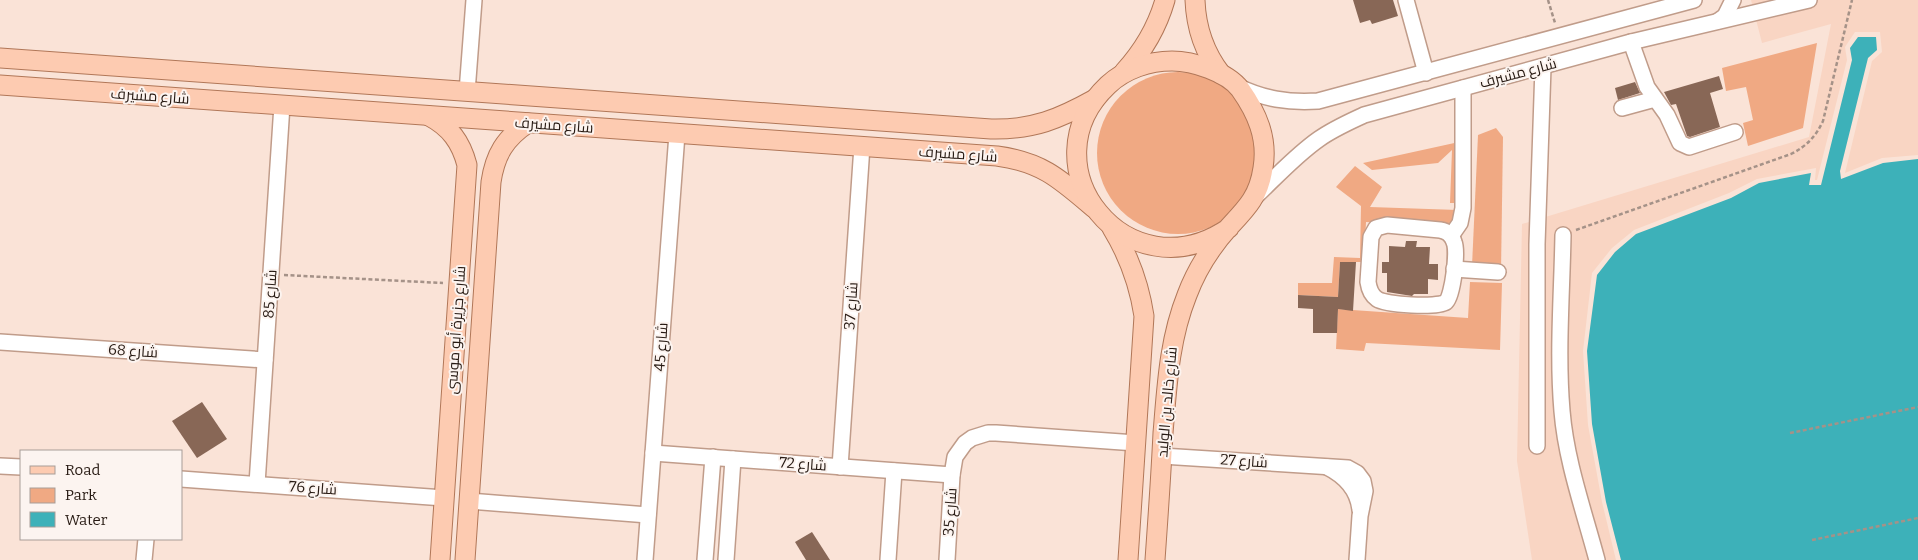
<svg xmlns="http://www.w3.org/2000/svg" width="1918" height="560" font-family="Bitter,Cairo,serif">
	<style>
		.built { fill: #f9d5c3 }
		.green { fill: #f0a983 }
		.water { fill: #3db1b9 }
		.building { fill: #886756 }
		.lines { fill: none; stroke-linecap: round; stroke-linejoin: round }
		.minor-casing { stroke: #c09c8a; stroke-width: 18 }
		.major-casing { stroke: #b17758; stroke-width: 21 }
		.path { stroke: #a59288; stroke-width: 2.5; stroke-dasharray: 4 2.5; stroke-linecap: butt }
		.minor { stroke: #fff; stroke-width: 15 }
		.major { stroke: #fdcbb1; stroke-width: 19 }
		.labels { text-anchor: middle; stroke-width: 4; stroke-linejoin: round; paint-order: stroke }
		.street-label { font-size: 15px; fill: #271a13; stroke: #fcf4f0 }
	</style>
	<rect width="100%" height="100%" fill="#fae3d7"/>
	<polygon class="built" points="1751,0 1918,0 1918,155 1882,158 1845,173 1872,61 1882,52 1880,32 1855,32 1845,47 1847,60 1817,180 1815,180 1816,168 1757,179 1729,193 1634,230 1612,248 1592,273 1583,351 1588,425 1602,502 1616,560 1532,560 1517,461 1522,224 1809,137 1831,24 1762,43"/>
	<g class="green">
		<polygon points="1817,43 1803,128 1748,146 1743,123 1753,120 1746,87 1726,91 1722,68"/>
		<circle cx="1178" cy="153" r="81"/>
		<polygon points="1496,128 1503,137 1501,271 1472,266 1478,135"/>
		<polygon points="1459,142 1457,203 1450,203 1452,150 1438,163 1372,170 1363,163"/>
		<polygon points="1355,166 1382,187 1370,207 1458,210 1456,227 1366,222 1364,262 1340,262 1338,297 1298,295 1298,283 1332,283 1334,257 1360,258 1361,206 1336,187"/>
		<polygon points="1470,282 1502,283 1500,350 1366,343 1364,351 1336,349 1338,309 1468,318"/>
	</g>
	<polygon class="water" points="1858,37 1876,37 1877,50 1868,58 1840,171 1841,179 1883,163 1918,159 1918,560 1621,560 1606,502 1592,424 1587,351 1597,275 1615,252 1636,234 1731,198 1759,183 1811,173 1809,185 1821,185 1852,60 1850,48"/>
	<g class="building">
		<polygon points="1353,0 1393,0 1398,16 1372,24 1370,20 1360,23"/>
		<polygon points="1719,76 1723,89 1710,93 1720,127 1690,137 1687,136 1676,104 1671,105 1664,92"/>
		<polygon points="1635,82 1640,93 1618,100 1615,88"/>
		<polygon points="1406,241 1417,241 1416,247 1430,247 1429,264 1438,264 1438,280 1428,279 1428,294 1414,294 1412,296 1387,292 1387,273 1382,273 1382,262 1389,262 1389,246 1405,247"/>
		<polygon points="1340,262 1356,262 1353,311 1338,309 1337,333 1313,333 1313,309 1298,308 1298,295 1338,297"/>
		<polygon points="202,402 227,439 197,458 172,421"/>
		<polygon points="812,532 830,560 806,560 795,542"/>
	</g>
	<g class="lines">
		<defs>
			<g id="minor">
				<polyline points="1406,0 1426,73"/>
				<polyline points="1718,21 1725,16 1733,0"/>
				<polyline points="1631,42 1647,87 1667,115 1680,143 1689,147 1735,132"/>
				<path d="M1237 86C1264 99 1288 103 1318 101L1694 0"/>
				<polyline points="467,92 474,0"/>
				<polyline points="1622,108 1655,99"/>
				<path d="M1255 197C1276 177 1296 155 1319 139 1333 129 1349 122 1364 115L1631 42 1809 0"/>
				<path d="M1387 225 1440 230C1447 231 1452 235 1454 242 1458 251 1453 295 1446 302 1437 308 1386 305 1377 299 1371 295 1369 289 1368 282L1371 237 1376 228Z"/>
				<path d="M1563 235C1562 293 1557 353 1562 411 1566 461 1584 511 1597 560"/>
				<polyline points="1451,236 1460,223 1463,208 1463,88"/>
				<polyline points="1454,269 1498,272"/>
				<polyline points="0,342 265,360"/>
				<polyline points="1537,446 1537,244 1543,67"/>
				<polyline points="653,453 952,475"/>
				<polyline points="1162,456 1348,468 1357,473 1363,481 1365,491 1360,516 1357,560"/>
				<polyline points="0,466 21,467"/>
				<polyline points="840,467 862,146"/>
				<path d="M1327 467C1345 476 1358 490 1360 510"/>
				<polyline points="181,479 444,498"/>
				<polyline points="257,484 282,105"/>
				<polyline points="469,501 648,515"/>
				<polyline points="144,560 146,539"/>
				<polyline points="645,560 677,134"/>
				<polyline points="705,560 713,457"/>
				<polyline points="726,560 733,459"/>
				<polyline points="888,560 894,471"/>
				<polyline points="947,560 952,475 955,457 965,443 972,438 988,433 996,433 1136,443"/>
			</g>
			<g id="major">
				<path d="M1195 0C1196 28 1204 52 1221 74"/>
				<path d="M0 58 991 129C1033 130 1059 119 1095 99"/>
				<path d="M1124 72C1144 50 1157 28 1165 0"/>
				<path d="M0 85 997 156C1042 162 1060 179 1094 208"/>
				<path d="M429 116C450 127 461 142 467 165L440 560"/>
				<path d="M1112 228C1129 256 1139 283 1144 316L1128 560"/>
				<path d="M465 560 491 182C495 155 505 138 528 123"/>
				<path d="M1155 560C1158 518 1161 476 1163 433 1167 386 1169 340 1187 295 1196 271 1211 247 1229 227 1247 208 1259 196 1263 168 1268 138 1257 113 1240 89 1227 72 1193 61 1172 61 1149 61 1125 69 1108 85 1023 165 1127 297 1229 228"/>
			</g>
		</defs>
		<use href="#minor" class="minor-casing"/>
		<use href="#major" class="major-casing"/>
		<g class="path">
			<polyline points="1548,0 1555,23"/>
			<path d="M1576 230 1791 154C1807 146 1816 136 1823 121L1852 0"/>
			<polyline points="284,275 443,283"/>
			<polyline points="1790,433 1918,407"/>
			<polyline points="1812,540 1918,518"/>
		</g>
		<use href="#minor" class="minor"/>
		<use href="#major" class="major"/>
	</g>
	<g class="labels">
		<g class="street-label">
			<text transform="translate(1518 73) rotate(-15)" y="5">شارع مشيرف</text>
			<text transform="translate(150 96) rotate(4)" y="5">شارع مشيرف</text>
			<text transform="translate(554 125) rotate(4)" y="5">شارع مشيرف</text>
			<text transform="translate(958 154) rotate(4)" y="5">شارع مشيرف</text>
			<text transform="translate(270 294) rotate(-86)" y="5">شارع 85</text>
			<text transform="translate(851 306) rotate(-86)" y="5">شارع 37</text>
			<text transform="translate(456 330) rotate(-86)" y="5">شارع جزيرة أبو موسى</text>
			<text transform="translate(661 347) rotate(-86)" y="5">شارع 45</text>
			<text transform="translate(133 351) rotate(4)" y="5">شارع 68</text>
			<text transform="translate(1167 402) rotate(-85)" y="5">شارع خالد بن الوليد</text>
			<text transform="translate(1244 461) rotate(4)" y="5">شارع 27</text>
			<text transform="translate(803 464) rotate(4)" y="5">شارع 72</text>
			<text transform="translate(313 488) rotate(4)" y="5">شارع 76</text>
			<text transform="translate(950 512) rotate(-86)" y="5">شارع 35</text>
		</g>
	</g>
	<rect x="20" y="450" width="162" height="90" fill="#fcf4f0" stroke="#a79d98"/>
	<rect x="30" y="466" width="25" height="8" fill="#fdcbb1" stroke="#a79d98"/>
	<text x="65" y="475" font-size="15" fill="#271a13">Road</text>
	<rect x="30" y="488" width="25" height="15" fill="#f0a983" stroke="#a79d98"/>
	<text x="65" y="500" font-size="15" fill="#271a13">Park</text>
	<rect x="30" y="512" width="25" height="15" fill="#3db1b9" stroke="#a79d98"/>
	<text x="65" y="525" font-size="15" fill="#271a13">Water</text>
</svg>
